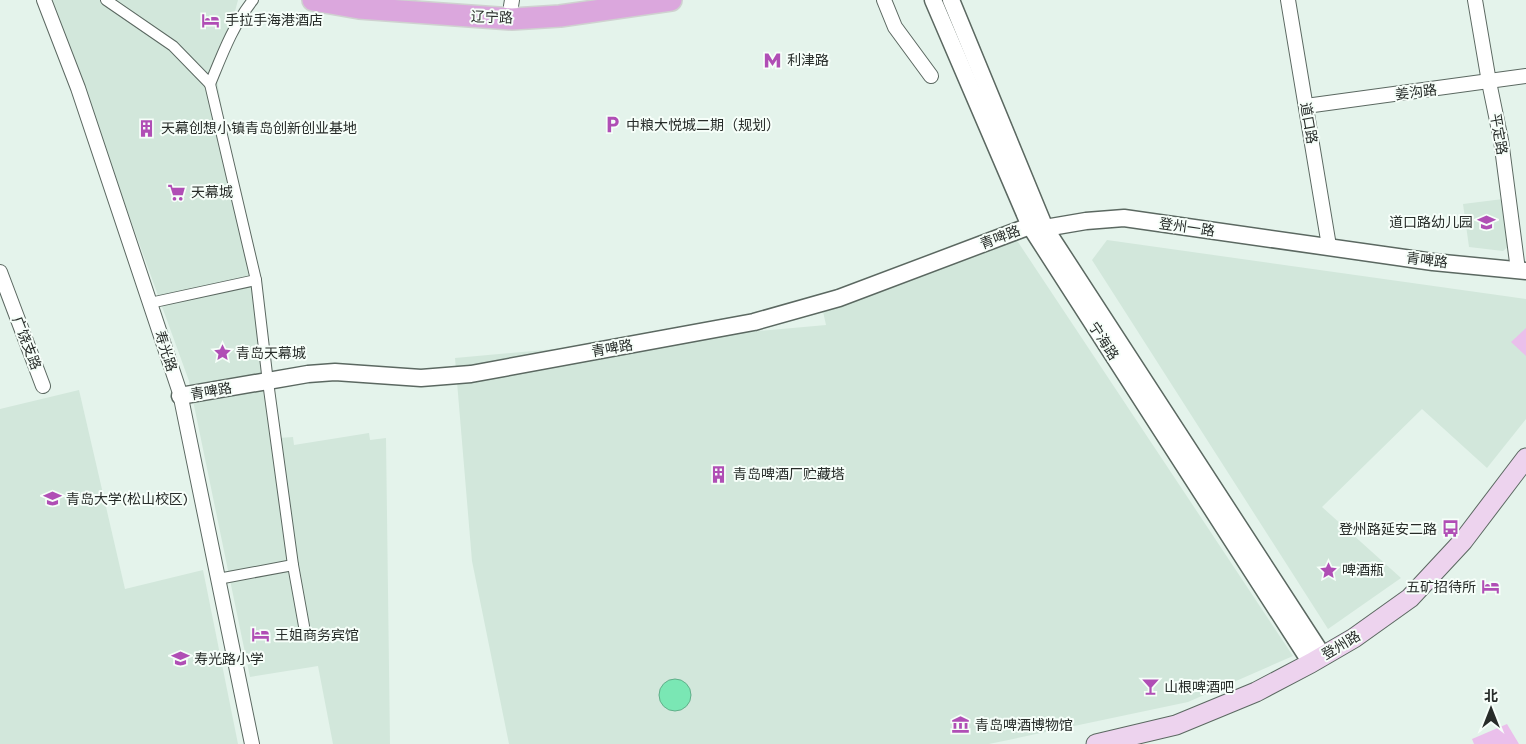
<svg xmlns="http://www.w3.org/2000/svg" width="1526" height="744" font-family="Karla,'Noto Sans SC',sans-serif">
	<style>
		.built { fill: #d2e7db }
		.green { fill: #eabfeb }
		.water { fill: #7ae7b4; stroke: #61af8a }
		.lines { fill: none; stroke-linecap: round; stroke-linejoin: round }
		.pedestrian-casing { stroke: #5b6861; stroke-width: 12 }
		.minor-casing { stroke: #5b6861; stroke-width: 16 }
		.tertiary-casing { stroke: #5b6861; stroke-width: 19 }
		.secondary-casing { stroke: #5b6861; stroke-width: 21 }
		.primary-casing { stroke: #cfd1d0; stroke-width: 24 }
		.pedestrian { stroke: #fff; stroke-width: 10 }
		.minor { stroke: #fff; stroke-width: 14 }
		.tertiary { stroke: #fff; stroke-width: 16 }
		.secondary { stroke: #edd3ee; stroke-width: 19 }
		.primary { stroke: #dba7dd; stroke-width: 21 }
		.labels { text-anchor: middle; stroke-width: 4; stroke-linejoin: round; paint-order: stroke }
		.street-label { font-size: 14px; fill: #272c29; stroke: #f6fef9 }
		.poi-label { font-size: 14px; fill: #272c29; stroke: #f6fef9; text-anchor: start }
	</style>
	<rect width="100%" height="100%" fill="#e4f3eb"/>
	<g class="built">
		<polygon points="51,0 238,0 217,80 279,438 293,437 294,445 369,433 370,440 386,438 390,744 333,744 318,666 250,677 189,381"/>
		<polygon points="1503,199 1509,246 1503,251 1469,247 1463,204"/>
		<polygon points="1014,236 1293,656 1188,702 989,744 509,744 472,561 455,358 826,325 820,298"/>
		<polygon points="1107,240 1526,299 1526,419 1487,468 1422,409 1322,507 1401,578 1328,629 1092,260"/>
		<polygon points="79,390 125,589 203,570 238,744 0,744 0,409"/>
	</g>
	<g class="green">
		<polygon points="1526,328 1526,356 1511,342"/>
		<polygon points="1507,724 1519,744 1474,744 1472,739"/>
	</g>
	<circle class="water" cx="675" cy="695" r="16"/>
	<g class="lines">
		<defs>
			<g id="pedestrian">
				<path d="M106 0 173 46 210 84C222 55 233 25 253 0"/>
				<polyline points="210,84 256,280 267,374"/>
				<polyline points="150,303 256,280"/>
				<polyline points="269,389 293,565 304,626"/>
				<polyline points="218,579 293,565"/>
			</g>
			<g id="minor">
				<polyline points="44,0 78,88 180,393 252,744"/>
				<polyline points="884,0 895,27 931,76"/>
				<polyline points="1288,0 1329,246"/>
				<polyline points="1475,0 1489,82 1501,140 1518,270"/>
				<polyline points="511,6 512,0"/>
				<polyline points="1306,106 1526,76"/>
				<polyline points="0,272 43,386"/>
			</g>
			<g id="tertiary">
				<polyline points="933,0 1030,226 1311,663"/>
				<polyline points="951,0 1045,228 1323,656"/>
				<polyline points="180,396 308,374 335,372 421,378 471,374 754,322 839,298 1030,226 1045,228 1086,221 1124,218 1433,262 1526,271"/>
			</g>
			<polyline id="secondary" points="1096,744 1176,725 1256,692 1311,663 1354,638 1410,598 1463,541 1526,458"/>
			<polyline id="primary" points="313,0 359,8 512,19 560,16 671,0"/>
		</defs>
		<use href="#pedestrian" class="pedestrian-casing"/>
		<use href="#minor" class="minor-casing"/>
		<use href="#tertiary" class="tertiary-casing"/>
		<use href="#secondary" class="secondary-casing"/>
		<use href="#primary" class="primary-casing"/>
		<use href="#pedestrian" class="pedestrian"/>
		<use href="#minor" class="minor"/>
		<use href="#tertiary" class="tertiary"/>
		<use href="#secondary" class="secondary"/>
		<use href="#primary" class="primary"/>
	</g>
	<defs>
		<symbol id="hotel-bare" viewBox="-9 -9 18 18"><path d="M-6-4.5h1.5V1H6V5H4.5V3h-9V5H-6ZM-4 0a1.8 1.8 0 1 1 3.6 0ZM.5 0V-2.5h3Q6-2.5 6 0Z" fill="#b04eb5" stroke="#f6fef9" stroke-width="2.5" paint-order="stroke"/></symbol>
		<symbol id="metro-bare" viewBox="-9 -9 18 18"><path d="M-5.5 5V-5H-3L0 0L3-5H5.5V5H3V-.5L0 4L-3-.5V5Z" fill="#b04eb5" stroke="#f6fef9" stroke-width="2.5" paint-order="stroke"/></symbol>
		<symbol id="parking-bare" viewBox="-9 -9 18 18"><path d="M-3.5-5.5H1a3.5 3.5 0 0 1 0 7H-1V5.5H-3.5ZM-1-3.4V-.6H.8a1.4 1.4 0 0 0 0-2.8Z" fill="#b04eb5" stroke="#f6fef9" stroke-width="2.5" paint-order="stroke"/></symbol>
		<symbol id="building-bare" viewBox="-9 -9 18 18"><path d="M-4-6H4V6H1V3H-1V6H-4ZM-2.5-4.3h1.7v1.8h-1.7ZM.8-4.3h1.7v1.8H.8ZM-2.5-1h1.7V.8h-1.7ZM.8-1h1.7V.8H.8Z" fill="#b04eb5" stroke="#f6fef9" stroke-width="2.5" paint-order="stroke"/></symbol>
		<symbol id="supermarket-bare" viewBox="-9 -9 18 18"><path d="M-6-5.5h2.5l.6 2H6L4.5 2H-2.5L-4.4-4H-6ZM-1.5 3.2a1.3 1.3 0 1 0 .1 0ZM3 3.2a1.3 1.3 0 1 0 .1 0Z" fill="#b04eb5" stroke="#f6fef9" stroke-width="2.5" paint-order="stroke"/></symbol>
		<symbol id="school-bare" viewBox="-9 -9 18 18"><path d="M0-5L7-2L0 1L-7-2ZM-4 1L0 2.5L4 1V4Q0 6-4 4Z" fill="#b04eb5" stroke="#f6fef9" stroke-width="2.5" paint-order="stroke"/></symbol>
		<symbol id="sight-bare" viewBox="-9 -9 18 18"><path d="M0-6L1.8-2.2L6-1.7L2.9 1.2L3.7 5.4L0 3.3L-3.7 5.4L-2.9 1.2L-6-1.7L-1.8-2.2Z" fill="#b04eb5" stroke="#f6fef9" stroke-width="2.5" paint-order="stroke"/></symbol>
		<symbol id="university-bare" viewBox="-9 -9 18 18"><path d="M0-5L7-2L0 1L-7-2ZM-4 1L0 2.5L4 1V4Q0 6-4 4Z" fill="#b04eb5" stroke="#f6fef9" stroke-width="2.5" paint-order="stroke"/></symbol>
		<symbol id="bus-bare" viewBox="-9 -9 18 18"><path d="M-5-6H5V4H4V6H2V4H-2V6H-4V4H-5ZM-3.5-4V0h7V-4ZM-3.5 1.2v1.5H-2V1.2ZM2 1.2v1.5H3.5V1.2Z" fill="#b04eb5" stroke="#f6fef9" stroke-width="2.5" paint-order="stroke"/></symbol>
		<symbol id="bar-bare" viewBox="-9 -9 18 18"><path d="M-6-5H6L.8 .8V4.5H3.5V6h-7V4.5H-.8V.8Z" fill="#b04eb5" stroke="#f6fef9" stroke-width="2.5" paint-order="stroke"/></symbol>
		<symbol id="museum-bare" viewBox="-9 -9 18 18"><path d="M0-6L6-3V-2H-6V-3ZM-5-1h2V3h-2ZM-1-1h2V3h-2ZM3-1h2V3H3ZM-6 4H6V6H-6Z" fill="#b04eb5" stroke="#f6fef9" stroke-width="2.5" paint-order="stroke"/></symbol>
	</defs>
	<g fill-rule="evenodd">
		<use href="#hotel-bare" x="198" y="8" width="25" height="25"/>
		<use href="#metro-bare" x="760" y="48" width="25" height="25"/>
		<use href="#parking-bare" x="600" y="112" width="25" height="25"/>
		<use href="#building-bare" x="134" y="116" width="25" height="25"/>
		<use href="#supermarket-bare" x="164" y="180" width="25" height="25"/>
		<use href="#school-bare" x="1474" y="210" width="25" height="25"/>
		<use href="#sight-bare" x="210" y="340" width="25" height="25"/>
		<use href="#building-bare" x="706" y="462" width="25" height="25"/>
		<use href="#university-bare" x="40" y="486" width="25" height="25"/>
		<use href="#bus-bare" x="1438" y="516" width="25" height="25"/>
		<use href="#sight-bare" x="1316" y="558" width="25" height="25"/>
		<use href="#hotel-bare" x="1478" y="574" width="25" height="25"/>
		<use href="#hotel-bare" x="248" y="622" width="25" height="25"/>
		<use href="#school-bare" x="168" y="646" width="25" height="25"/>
		<use href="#bar-bare" x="1138" y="674" width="25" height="25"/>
		<use href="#museum-bare" x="948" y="712" width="25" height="25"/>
	</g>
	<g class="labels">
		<g class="street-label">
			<text transform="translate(492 17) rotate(2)" y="5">辽宁路</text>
			<text transform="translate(1416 92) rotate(-7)" y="5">姜沟路</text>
			<text transform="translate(1309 123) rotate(80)" y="5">道口路</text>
			<text transform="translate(1499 134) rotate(80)" y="5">平定路</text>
			<text transform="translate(1187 227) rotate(8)" y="5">登州一路</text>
			<text transform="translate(1000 237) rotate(-21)" y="5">青啤路</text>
			<text transform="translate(1427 260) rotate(7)" y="5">青啤路</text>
			<text transform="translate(1104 341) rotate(57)" y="5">宁海路</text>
			<text transform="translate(27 343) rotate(69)" y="5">广饶支路</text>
			<text transform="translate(612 348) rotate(-10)" y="5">青啤路</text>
			<text transform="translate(166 351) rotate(72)" y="5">寿光路</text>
			<text transform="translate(211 391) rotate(-10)" y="5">青啤路</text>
			<text transform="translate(1341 645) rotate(-31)" y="5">登州路</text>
		</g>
		<g class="poi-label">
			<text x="225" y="25">手拉手海港酒店</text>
			<text x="787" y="65">利津路</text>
			<text x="626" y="130">中粮大悦城二期（规划）</text>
			<text x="161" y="133">天幕创想小镇青岛创新创业基地</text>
			<text x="191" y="197">天幕城</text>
			<text x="1473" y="227" text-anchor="end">道口路幼儿园</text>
			<text x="236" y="358">青岛天幕城</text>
			<text x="733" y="479">青岛啤酒厂贮藏塔</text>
			<text x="66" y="504">青岛大学(松山校区)</text>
			<text x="1437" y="534" text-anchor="end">登州路延安二路</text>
			<text x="1342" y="575">啤酒瓶</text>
			<text x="1476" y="592" text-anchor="end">五矿招待所</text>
			<text x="275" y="640">王姐商务宾馆</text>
			<text x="194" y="664">寿光路小学</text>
			<text x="1164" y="692">山根啤酒吧</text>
			<text x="975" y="730">青岛啤酒博物馆</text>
		</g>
	</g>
	<g transform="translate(1491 709)" stroke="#f6fef9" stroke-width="4" paint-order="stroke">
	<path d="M0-4L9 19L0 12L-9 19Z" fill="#272c29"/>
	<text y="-8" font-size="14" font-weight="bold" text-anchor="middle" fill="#272c29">北</text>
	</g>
</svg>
